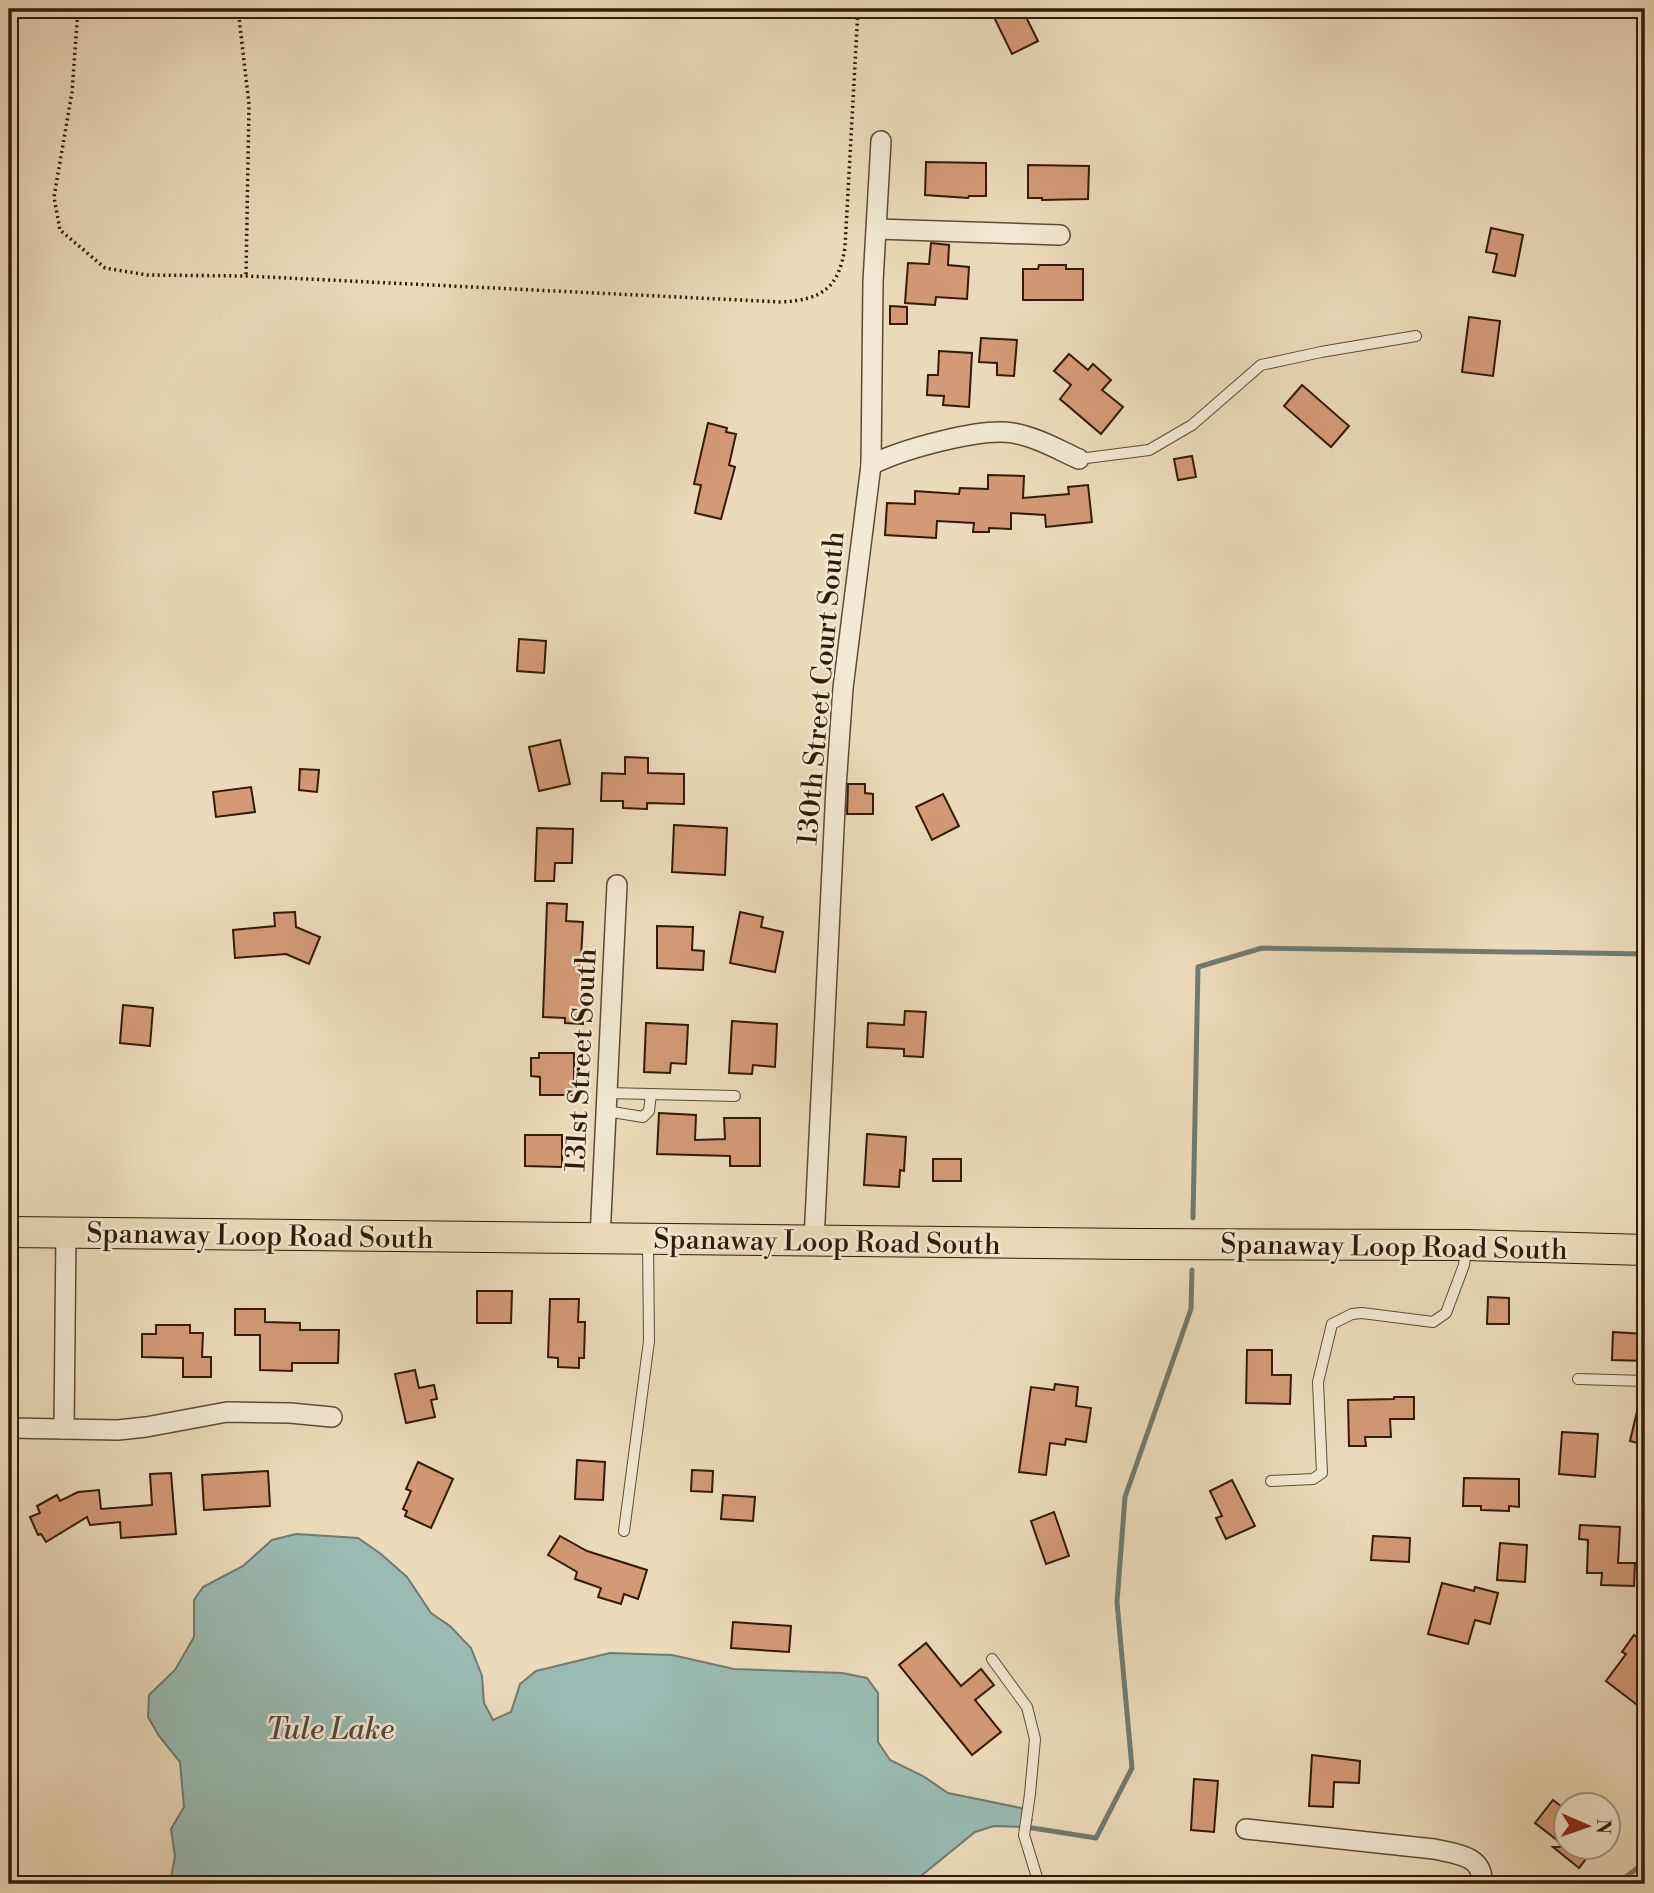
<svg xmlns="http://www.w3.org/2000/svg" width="1654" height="1893" font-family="'Libre Bodoni',serif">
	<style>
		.water { fill: #99bbb3; stroke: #707b6f; stroke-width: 2 }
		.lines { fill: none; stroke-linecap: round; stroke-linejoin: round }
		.stream { stroke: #707b6f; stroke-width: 5 }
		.building { fill: #d49a76; stroke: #321a08; stroke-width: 2 }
		.service-casing { stroke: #604a35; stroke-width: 12 }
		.minor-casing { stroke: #604a35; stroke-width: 22 }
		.primary-casing { stroke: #321a08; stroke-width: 32 }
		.path { stroke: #321a08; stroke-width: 3.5; stroke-dasharray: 2 3.5; stroke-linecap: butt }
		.service { stroke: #f3e8d3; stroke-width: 10 }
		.minor { stroke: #f3e8d3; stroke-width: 19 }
		.primary { stroke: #ecdbbb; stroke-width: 30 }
		.labels { text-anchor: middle; stroke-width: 5; stroke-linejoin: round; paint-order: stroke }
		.street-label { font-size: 28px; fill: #321a08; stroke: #f3e8d3 }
		.water-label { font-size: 30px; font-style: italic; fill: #514a3b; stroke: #f3e8d3 }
	</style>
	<rect width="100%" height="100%" fill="#ecdbbb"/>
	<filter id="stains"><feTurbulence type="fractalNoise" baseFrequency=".00286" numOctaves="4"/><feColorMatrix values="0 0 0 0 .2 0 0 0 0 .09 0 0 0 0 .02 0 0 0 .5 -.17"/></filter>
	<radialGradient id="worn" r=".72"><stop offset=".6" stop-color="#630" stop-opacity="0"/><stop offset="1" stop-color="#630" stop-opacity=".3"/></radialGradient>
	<polygon class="water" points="296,1534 358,1538 381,1554 407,1577 431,1613 450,1626 471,1648 482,1676 484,1703 493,1720 511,1712 520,1684 536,1671 610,1653 672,1655 734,1669 842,1673 867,1678 878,1693 878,1742 890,1760 923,1776 948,1793 1021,1808 1032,1820 1026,1827 994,1826 975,1832 911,1884 170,1884 175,1856 171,1829 184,1807 180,1762 159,1736 148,1717 149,1695 175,1670 194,1637 194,1600 203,1587 243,1566 272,1540"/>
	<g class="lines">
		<g class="stream">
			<polyline points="1193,1218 1198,967 1262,948 1645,954"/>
			<polyline points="1026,1827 1096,1838 1132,1768 1117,1602 1125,1497 1191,1309 1192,1270"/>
			<polyline points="1617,1884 1645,1862"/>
		</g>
	</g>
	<g class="building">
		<polygon points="990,9 1022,9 1038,41 1012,54"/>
		<polygon points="926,162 986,163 986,196 969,196 968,198 925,195"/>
		<polygon points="1028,165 1089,166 1088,199 1042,200 1042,198 1028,198"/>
		<polygon points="1491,228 1523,235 1515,276 1493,272 1497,254 1486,252"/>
		<polygon points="931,243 949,245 948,265 969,267 967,299 936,297 935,305 905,303 908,263 929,264"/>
		<polygon points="1039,265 1066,265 1066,269 1083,269 1083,300 1023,300 1023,269 1038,269"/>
		<polygon points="890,306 907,307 907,324 890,324"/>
		<polygon points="1469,317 1500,321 1493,376 1462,372"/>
		<polygon points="981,338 1017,340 1014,376 997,375 997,363 979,362"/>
		<polygon points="939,351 972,353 969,407 943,405 944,396 927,395 928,375 938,375"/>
		<polygon points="1069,354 1088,370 1093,364 1111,380 1102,390 1123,407 1101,434 1060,399 1071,385 1054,371"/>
		<polygon points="1302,385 1349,426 1331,447 1284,406"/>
		<polygon points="708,423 727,428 726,432 736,434 729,465 735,467 721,519 695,513 701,485 694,484"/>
		<polygon points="1192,456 1196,477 1178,480 1174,459"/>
		<polygon points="988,475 1024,476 1023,498 1069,494 1068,487 1088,485 1092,522 1046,527 1045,515 1011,513 1011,529 989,528 989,532 973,532 974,523 937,521 936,538 885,535 887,503 915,504 915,491 959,494 960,488 988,489"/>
		<polygon points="519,639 546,641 544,673 517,671"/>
		<polygon points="560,740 570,784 539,791 529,747"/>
		<polygon points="625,757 648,758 648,773 684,774 684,804 647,803 647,809 623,808 623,801 601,801 602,773 625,774"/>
		<polygon points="300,769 319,770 317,792 299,790"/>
		<polygon points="848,784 865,784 865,793 873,794 873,814 847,814"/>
		<polygon points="251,787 255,812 216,817 213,792"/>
		<polygon points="943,794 959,826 932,840 916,807"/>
		<polygon points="674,825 727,828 725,875 672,872"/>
		<polygon points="537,828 573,829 572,863 555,863 554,881 535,881"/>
		<polygon points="547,903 567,904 566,921 583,922 580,976 580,991 585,991 583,1024 565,1023 565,1018 543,1017"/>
		<polygon points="295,912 296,927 320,937 309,964 286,954 235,958 233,930 275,926 274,913"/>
		<polygon points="740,912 763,917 761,927 783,932 775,972 730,963"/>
		<polygon points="657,926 693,927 692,950 704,951 703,970 657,968"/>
		<polygon points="123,1005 153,1008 150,1046 120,1043"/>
		<polygon points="905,1011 926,1012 923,1057 904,1056 904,1049 867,1047 868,1023 904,1025"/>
		<polygon points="732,1021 777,1024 775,1067 753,1065 752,1074 729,1073"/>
		<polygon points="646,1023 688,1025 686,1064 671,1063 670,1073 644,1072"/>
		<polygon points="539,1053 574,1053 574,1095 540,1095 540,1077 531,1076 531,1058 539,1058"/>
		<polygon points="659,1113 696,1115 695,1140 725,1139 724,1118 760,1118 760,1166 730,1166 730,1156 657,1154"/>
		<polygon points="867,1134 906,1137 904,1171 900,1170 899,1187 864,1185"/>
		<polygon points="525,1135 562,1135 562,1167 525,1166"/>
		<rect x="933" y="1159" width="28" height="22"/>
		<polygon points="477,1291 512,1291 511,1323 477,1323"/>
		<polygon points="1488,1297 1509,1298 1509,1324 1487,1324"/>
		<polygon points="550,1299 579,1299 578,1322 585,1322 584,1358 579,1358 579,1368 558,1367 558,1358 548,1357"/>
		<polygon points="235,1309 265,1309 265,1322 300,1323 300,1330 339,1330 338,1363 292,1363 292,1371 260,1370 260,1335 235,1335"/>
		<polygon points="156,1325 190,1325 190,1333 203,1333 202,1357 211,1357 211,1377 183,1377 183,1358 142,1357 142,1334 156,1334"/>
		<polygon points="1613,1332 1645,1334 1645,1361 1612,1360"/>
		<polygon points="1247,1350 1272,1350 1272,1375 1291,1375 1290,1404 1246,1403"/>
		<polygon points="415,1370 419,1388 434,1385 437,1399 431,1400 435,1417 406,1423 395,1374"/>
		<polygon points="1055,1384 1078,1387 1076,1406 1091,1408 1086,1442 1066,1439 1065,1445 1050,1443 1046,1475 1019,1472 1031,1387 1054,1390"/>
		<polygon points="1394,1397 1414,1397 1414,1419 1390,1419 1391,1437 1365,1437 1366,1446 1349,1446 1348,1400 1394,1399"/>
		<polygon points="1640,1399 1645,1400 1645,1445 1630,1441"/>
		<polygon points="1562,1432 1598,1434 1595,1477 1559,1474"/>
		<polygon points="577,1460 605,1462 603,1500 575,1499"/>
		<polygon points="418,1462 453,1479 431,1528 405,1516 407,1511 403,1509 411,1491 406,1489"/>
		<polygon points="692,1470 713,1471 712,1492 691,1491"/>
		<polygon points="268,1471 270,1506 204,1510 202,1475"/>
		<polygon points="171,1473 176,1534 121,1538 120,1522 90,1525 87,1517 46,1542 41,1534 38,1535 30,1517 40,1513 37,1506 57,1495 60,1501 78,1492 99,1490 101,1509 152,1505 150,1474"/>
		<polygon points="1464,1478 1519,1479 1519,1507 1509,1506 1509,1511 1481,1510 1481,1506 1463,1506"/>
		<polygon points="1232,1480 1255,1526 1226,1539 1216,1518 1222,1516 1210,1491"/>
		<polygon points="723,1495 755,1497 753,1521 721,1519"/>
		<polygon points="1054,1512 1069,1556 1046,1564 1031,1521"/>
		<polygon points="1580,1525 1620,1527 1618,1563 1635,1563 1634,1586 1601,1585 1602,1573 1587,1573 1588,1540 1579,1539"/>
		<polygon points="560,1536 587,1551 647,1570 638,1599 624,1594 621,1604 598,1597 601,1588 575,1579 577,1572 548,1555"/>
		<polygon points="1373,1536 1410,1538 1409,1562 1371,1560"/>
		<polygon points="1500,1543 1527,1545 1525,1582 1497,1580"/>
		<polygon points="1442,1583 1474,1591 1475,1587 1498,1593 1490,1624 1475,1620 1468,1644 1428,1634"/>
		<polygon points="733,1622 791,1626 789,1652 731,1648"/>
		<polygon points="1634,1635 1645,1643 1645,1711 1606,1681 1626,1654 1622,1652"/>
		<polygon points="926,1643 961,1686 981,1669 994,1685 975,1700 1001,1732 972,1755 899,1665"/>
		<polygon points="1312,1755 1360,1761 1359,1783 1334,1782 1333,1807 1309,1806"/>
		<polygon points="1194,1779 1218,1781 1214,1832 1191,1830"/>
		<polygon points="1553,1800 1566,1810 1566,1847 1535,1823"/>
		<polygon points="1553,1847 1595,1847 1579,1868"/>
	</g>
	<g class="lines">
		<defs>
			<g id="service">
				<polyline points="1079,459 1149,450 1192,425 1261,365 1321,352 1416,336"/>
				<polyline points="607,1093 735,1096"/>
				<polyline points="606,1111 643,1117 649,1111 651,1094"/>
				<polyline points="1578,1379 1645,1381"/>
				<polyline points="1271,1481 1313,1479 1322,1473 1318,1382 1332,1324 1352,1314 1362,1313 1433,1322 1446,1313 1464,1265 1466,1249"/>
				<polyline points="624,1531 649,1341 648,1243"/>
				<polyline points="992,1659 1027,1707 1035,1739 1030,1794 1024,1835 1039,1884"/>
			</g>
			<g id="minor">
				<polyline points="877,229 1060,235"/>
				<path d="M871 465C900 450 981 427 1013 433 1036 437 1057 449 1079 459"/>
				<polyline points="600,1238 617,885"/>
				<polyline points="814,1241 836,787 843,688 871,465 873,282 881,141"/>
				<polyline points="9,1428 118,1430 146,1427 227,1412 290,1413 332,1417"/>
				<polyline points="64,1429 66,1232"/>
				<path d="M1246 1829 1434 1849C1456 1854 1484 1855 1482 1884"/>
			</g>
			<polyline id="primary" points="9,1232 1138,1244 1467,1245 1645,1250"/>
		</defs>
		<use href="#service" class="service-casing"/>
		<use href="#minor" class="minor-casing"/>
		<use href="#primary" class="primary-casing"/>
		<g class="path">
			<path d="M78 9 72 92 54 197 60 230 105 268 147 275 246 276 781 302C822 300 839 288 845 247L858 9"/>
			<polyline points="238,9 249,104 246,276"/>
		</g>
		<use href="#service" class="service"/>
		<use href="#minor" class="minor"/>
		<use href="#primary" class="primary"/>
	</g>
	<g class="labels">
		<g class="street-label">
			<text transform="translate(820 688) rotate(-85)" y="10">130th Street Court South</text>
			<text transform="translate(580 1060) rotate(-87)" y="10">131st Street South</text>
			<text transform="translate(260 1235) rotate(1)" y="10">Spanaway Loop Road South</text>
			<text transform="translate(827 1241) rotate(1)" y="10">Spanaway Loop Road South</text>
			<text transform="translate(1394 1246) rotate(1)" y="10">Spanaway Loop Road South</text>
		</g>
		<g class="water-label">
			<text x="330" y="1739">Tule Lake</text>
		</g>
	</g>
	<rect width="1654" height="1893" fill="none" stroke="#ecdbbb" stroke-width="35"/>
	<rect x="10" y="10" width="1633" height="1872" fill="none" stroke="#321a08" stroke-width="3.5"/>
	<rect x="18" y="18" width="1619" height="1858" fill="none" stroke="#321a08" stroke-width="2"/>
	<g transform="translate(1587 1826) rotate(92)"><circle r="33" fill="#f3e8d3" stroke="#a69682" stroke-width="2"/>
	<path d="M0-5L12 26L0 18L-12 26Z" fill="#8f2418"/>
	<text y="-10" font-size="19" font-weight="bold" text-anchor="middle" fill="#321a08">N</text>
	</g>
	<rect width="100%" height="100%" filter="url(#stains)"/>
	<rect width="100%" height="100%" fill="url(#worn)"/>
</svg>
